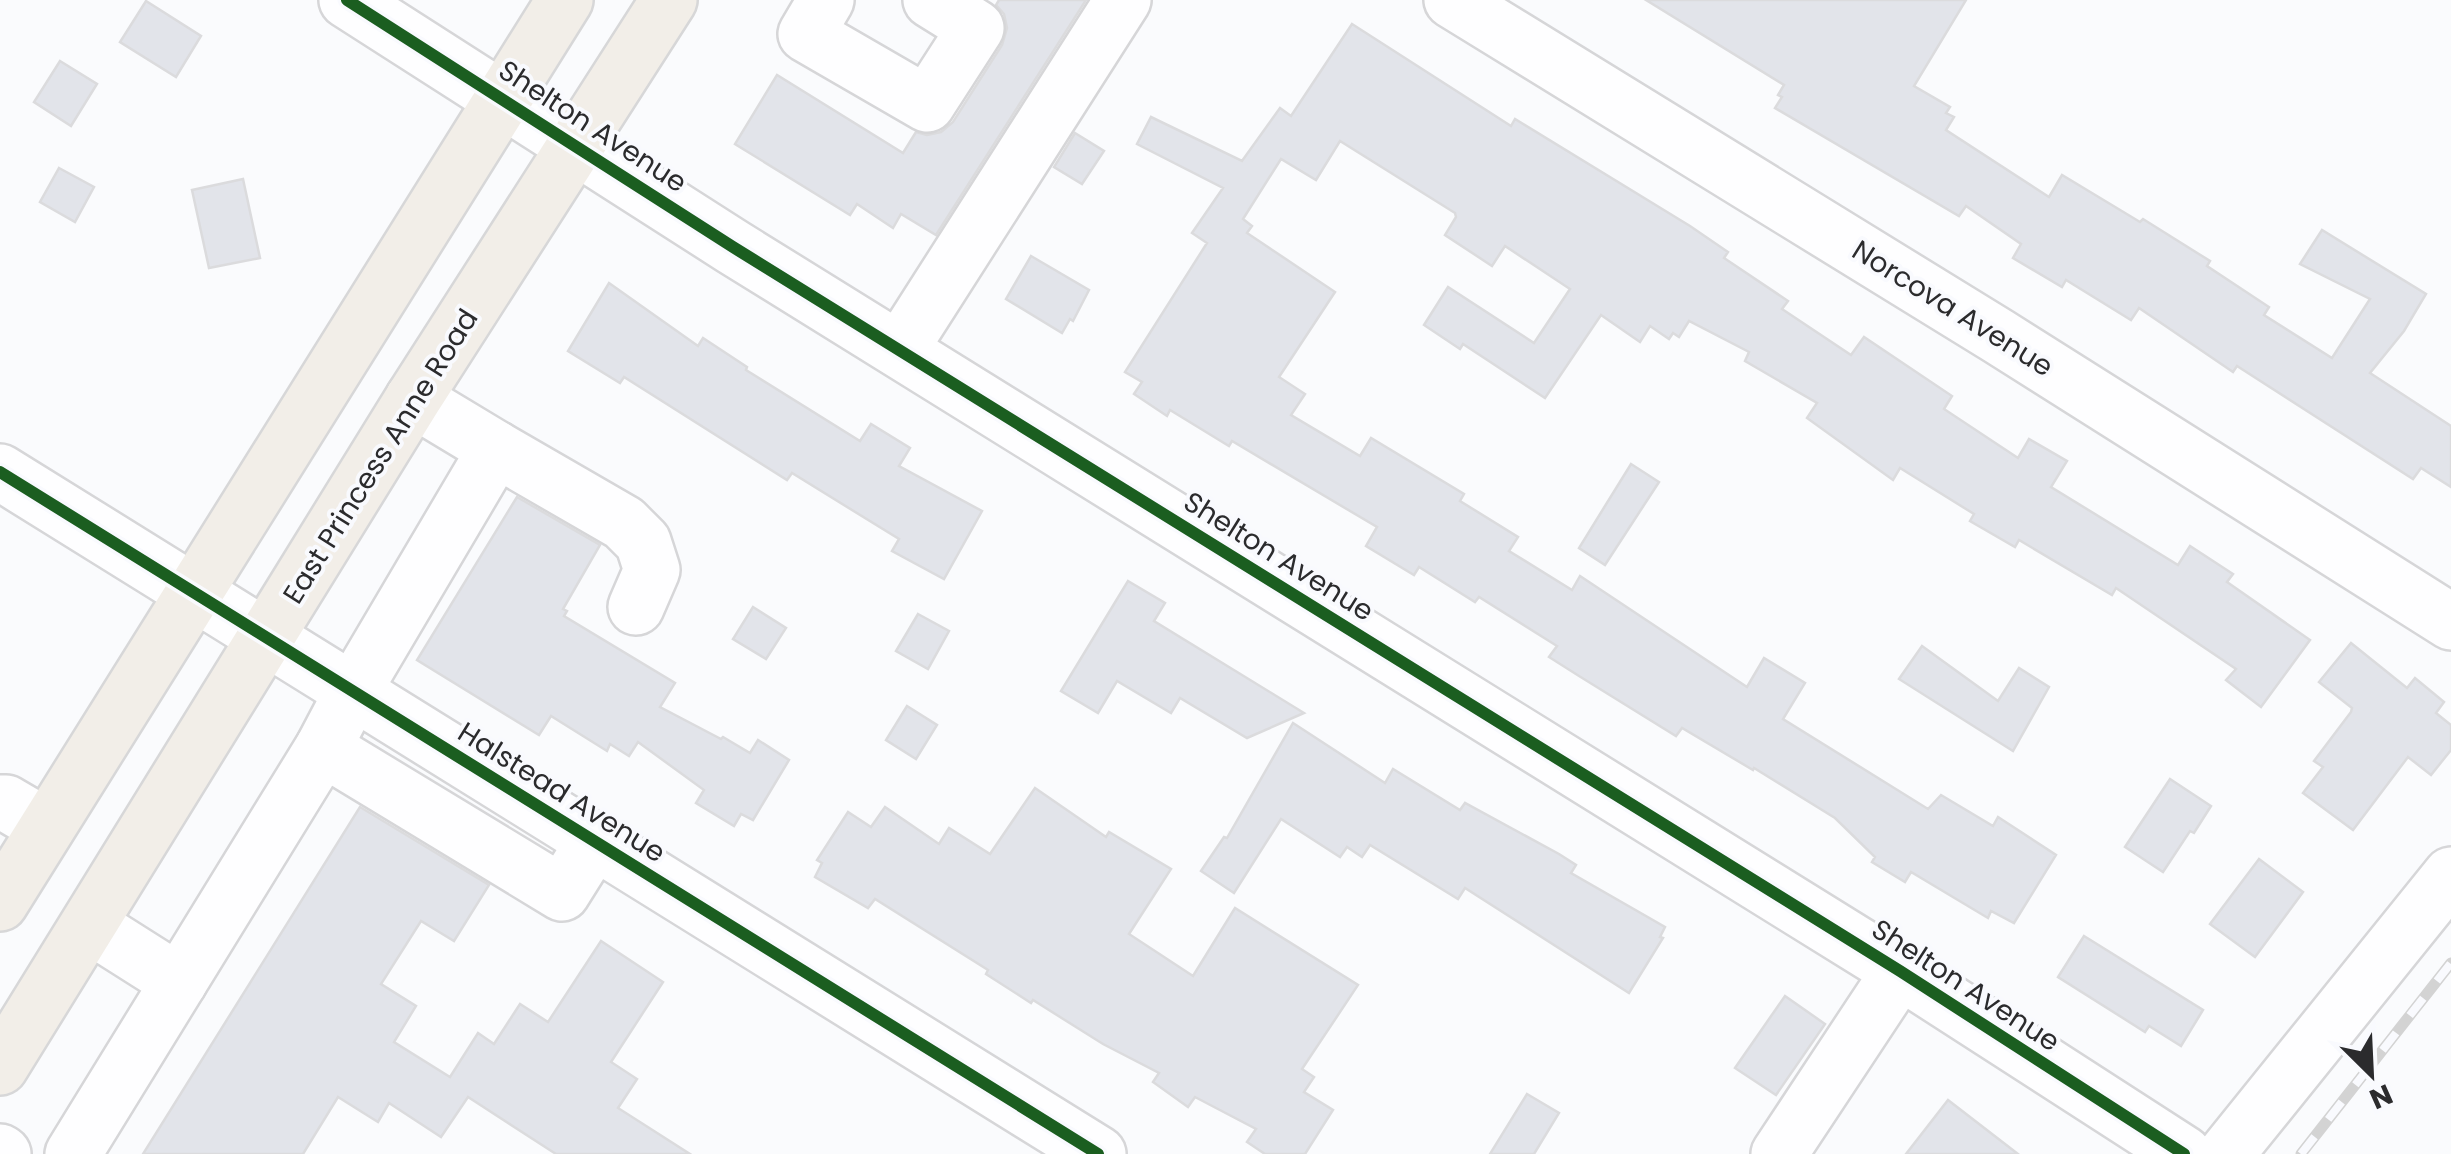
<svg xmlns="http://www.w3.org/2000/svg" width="2451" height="1154" font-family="Poppins,sans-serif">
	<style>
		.building { fill: #e2e4ea; stroke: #dbdbdd; stroke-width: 2.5 }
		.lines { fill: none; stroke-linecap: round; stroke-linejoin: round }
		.minor-casing { stroke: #d6d6d8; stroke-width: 60 }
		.major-casing { stroke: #d7d7d8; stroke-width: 60 }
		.minor { stroke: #fefeff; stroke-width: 55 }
		.major { stroke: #f2eee8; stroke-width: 55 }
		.rail-casing { stroke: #d3d3d3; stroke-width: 11 }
		.rail { stroke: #f9fafe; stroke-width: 8; stroke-dasharray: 22; stroke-linecap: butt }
		.cycleway-casing { stroke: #f9fafe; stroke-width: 19 }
		.cycleway { stroke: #1b5e20; stroke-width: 12 }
		.labels { text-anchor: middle; stroke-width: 8; stroke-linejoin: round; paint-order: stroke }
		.street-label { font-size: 28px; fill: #2b2b2d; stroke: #f9fafe }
	</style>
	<rect width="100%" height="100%" fill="#fafbfd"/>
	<g class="building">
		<polygon points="999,0 1086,0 936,235 901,214 893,228 857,204 850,215 735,144 777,75 903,153 916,132 927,135 941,132 953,122 1002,45 1007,28 1004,14 996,5"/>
		<polygon points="1646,0 1966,0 1914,86 1950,107 1946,113 1954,117 1946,130 2049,197 2062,175 2140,222 2143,219 2210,261 2207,266 2269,307 2264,315 2332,358 2370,299 2300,264 2322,230 2426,294 2404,331 2370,373 2451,426 2451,487 2421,468 2413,479 2237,366 2233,372 2139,308 2131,320 2066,280 2062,287 2013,258 2021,244 1966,206 1959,216 1775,108 1782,97 1778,95 1784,85"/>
		<polygon points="146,1 201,36 176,77 120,42"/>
		<polygon points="1352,24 1511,126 1515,119 1690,226 1728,252 1724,258 1788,301 1782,309 1851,355 1864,337 1952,396 1944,409 2018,458 2029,439 2067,461 2051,487 2178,565 2190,546 2233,574 2227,582 2310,640 2261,707 2226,680 2236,669 2116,588 2112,595 2019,540 2015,547 1970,521 1974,514 1900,468 1893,480 1807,418 1817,403 1745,361 1749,352 1689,321 1679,337 1673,333 1669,339 1650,326 1640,342 1601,315 1545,398 1463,344 1460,349 1424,325 1448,287 1534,343 1570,289 1505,246 1492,266 1445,235 1456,217 1455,213 1340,141 1316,180 1281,159 1243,219 1252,226 1247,233 1335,292 1279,377 1305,394 1291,415 1360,456 1371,438 1464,494 1460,501 1518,537 1509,551 1572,590 1580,576 1747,687 1764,658 1805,683 1783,719 1928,809 1941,795 1993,826 1998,817 2056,855 2014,923 1991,911 1988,918 1911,872 1905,882 1872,862 1875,857 1835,818 1754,768 1753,770 1682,728 1676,736 1579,676 1549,657 1557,646 1479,597 1475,602 1419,567 1414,575 1366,546 1377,527 1232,441 1229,446 1170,410 1167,416 1134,394 1142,382 1125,372 1207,243 1192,233 1223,188 1137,144 1151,117 1242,161 1280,108 1291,116"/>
		<polygon points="60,61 97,84 71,126 34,102"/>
		<polygon points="1075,133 1104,151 1082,184 1054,167"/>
		<polygon points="59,168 94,187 75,222 40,202"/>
		<polygon points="243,179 260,258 209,268 192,190"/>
		<polygon points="1031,256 1089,290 1073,321 1070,319 1062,333 1006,299"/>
		<polygon points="609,283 698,346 703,338 747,367 746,370 860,441 871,424 910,448 899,466 982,511 944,579 892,551 899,539 792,473 787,480 624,377 620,383 568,351"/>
		<polygon points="1631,464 1659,482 1605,565 1579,548"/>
		<polygon points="517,497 600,545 563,609 567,611 564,616 675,683 660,707 721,739 723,737 750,753 758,740 789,760 753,820 741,814 734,826 696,803 704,790 638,742 629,756 610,744 607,751 551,716 539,735 417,660"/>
		<polygon points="1128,581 1165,603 1154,621 1304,713 1247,738 1180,698 1171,713 1117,681 1098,713 1061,691"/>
		<polygon points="753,607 786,628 766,659 733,639"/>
		<polygon points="918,614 949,631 928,669 896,651"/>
		<polygon points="2351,643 2407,688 2415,678 2444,702 2436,713 2451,725 2451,750 2431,775 2408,757 2353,830 2303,793 2323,767 2314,761 2351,712 2352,708 2319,682"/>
		<polygon points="1922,646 1998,701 2019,668 2049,687 2013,751 1899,679"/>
		<polygon points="907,706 937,725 916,759 886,740"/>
		<polygon points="1293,723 1385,783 1393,769 1460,810 1465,803 1559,854 1576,865 1571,873 1665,927 1660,937 1663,938 1629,993 1465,888 1458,899 1370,845 1362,857 1347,847 1340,857 1281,819 1234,893 1201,871 1224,837 1227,838"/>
		<polygon points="2170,779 2211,806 2194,833 2190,831 2163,872 2125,847"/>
		<polygon points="1035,788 1106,837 1109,832 1171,869 1129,934 1193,976 1235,908 1358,985 1302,1069 1314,1077 1304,1092 1333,1110 1305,1154 1265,1154 1247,1142 1256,1129 1195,1097 1188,1107 1153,1082 1159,1073 1103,1044 1033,1000 1031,1003 986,974 988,970 875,899 868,908 815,877 822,863 817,860 848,812 871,827 885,807 939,844 949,828 990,854"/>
		<polygon points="360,807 489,885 454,941 421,921 381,984 416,1006 394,1042 450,1077 478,1033 494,1044 520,1004 548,1022 601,941 663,982 611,1062 637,1079 618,1108 690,1154 556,1154 468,1097 441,1137 389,1103 378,1122 338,1097 303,1154 143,1154"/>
		<polygon points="2259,859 2303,892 2255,957 2210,924"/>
		<polygon points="2084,936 2203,1010 2181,1046 2149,1026 2145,1032 2058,977"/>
		<polygon points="1785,996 1825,1024 1776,1095 1735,1068"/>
		<polygon points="1527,1094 1559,1113 1534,1154 1490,1154"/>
		<polygon points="1948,1100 2018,1154 1906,1154"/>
	</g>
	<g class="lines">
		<defs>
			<g id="minor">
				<polyline points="347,0 733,247 1900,971 2184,1154"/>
				<polyline points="826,0 806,34 927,104 976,28 931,0"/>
				<polyline points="1452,0 1998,336 2451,622"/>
				<polyline points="900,349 1123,0"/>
				<polyline points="496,449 624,523 643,542 652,570 636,607"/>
				<polyline points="0,472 1098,1154"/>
				<polyline points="323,748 562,893 594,842"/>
				<polyline points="0,803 6,803 47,827"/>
				<polyline points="89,925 179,982"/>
				<polyline points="0,1152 3,1154"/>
				<polyline points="73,1154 323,748 353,691 496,449 413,399"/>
				<polyline points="1779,1154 1900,971"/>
				<polyline points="2226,1154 2451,875"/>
			</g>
			<g id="major">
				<polyline points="0,903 565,0"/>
				<polyline points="0,1067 413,399 669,0"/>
			</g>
		</defs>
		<use href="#minor" class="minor-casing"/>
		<use href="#major" class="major-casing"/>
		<use href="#minor" class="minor"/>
		<use href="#major" class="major"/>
		<defs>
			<polyline id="rail" points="2301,1154 2451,963"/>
		</defs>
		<use href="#rail" class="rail-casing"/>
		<use href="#rail" class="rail"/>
		<defs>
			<g id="cycleway">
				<polyline points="347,0 733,247 1900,971 2184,1154"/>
				<polyline points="0,472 1098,1154"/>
			</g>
		</defs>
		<use href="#cycleway" class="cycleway-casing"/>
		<use href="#cycleway" class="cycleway"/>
	</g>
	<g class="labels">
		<g class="street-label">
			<text transform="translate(593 126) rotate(33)" y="10">Shelton Avenue</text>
			<text transform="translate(1953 308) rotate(32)" y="10">Norcova Avenue</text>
			<text transform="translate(380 456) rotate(-58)" y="10">East Princess Anne Road</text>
			<text transform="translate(1279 556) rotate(32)" y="10">Shelton Avenue</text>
			<text transform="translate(562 792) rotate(32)" y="10">Halstead Avenue</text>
			<text transform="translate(1966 985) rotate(33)" y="10">Shelton Avenue</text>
		</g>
	</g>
	<g transform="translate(2371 1074) rotate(156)" stroke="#f9fafe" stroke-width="8" paint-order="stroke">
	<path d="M0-8L18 38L0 25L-18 38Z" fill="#2b2b2d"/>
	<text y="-15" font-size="28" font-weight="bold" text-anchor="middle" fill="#2b2b2d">N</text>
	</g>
</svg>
